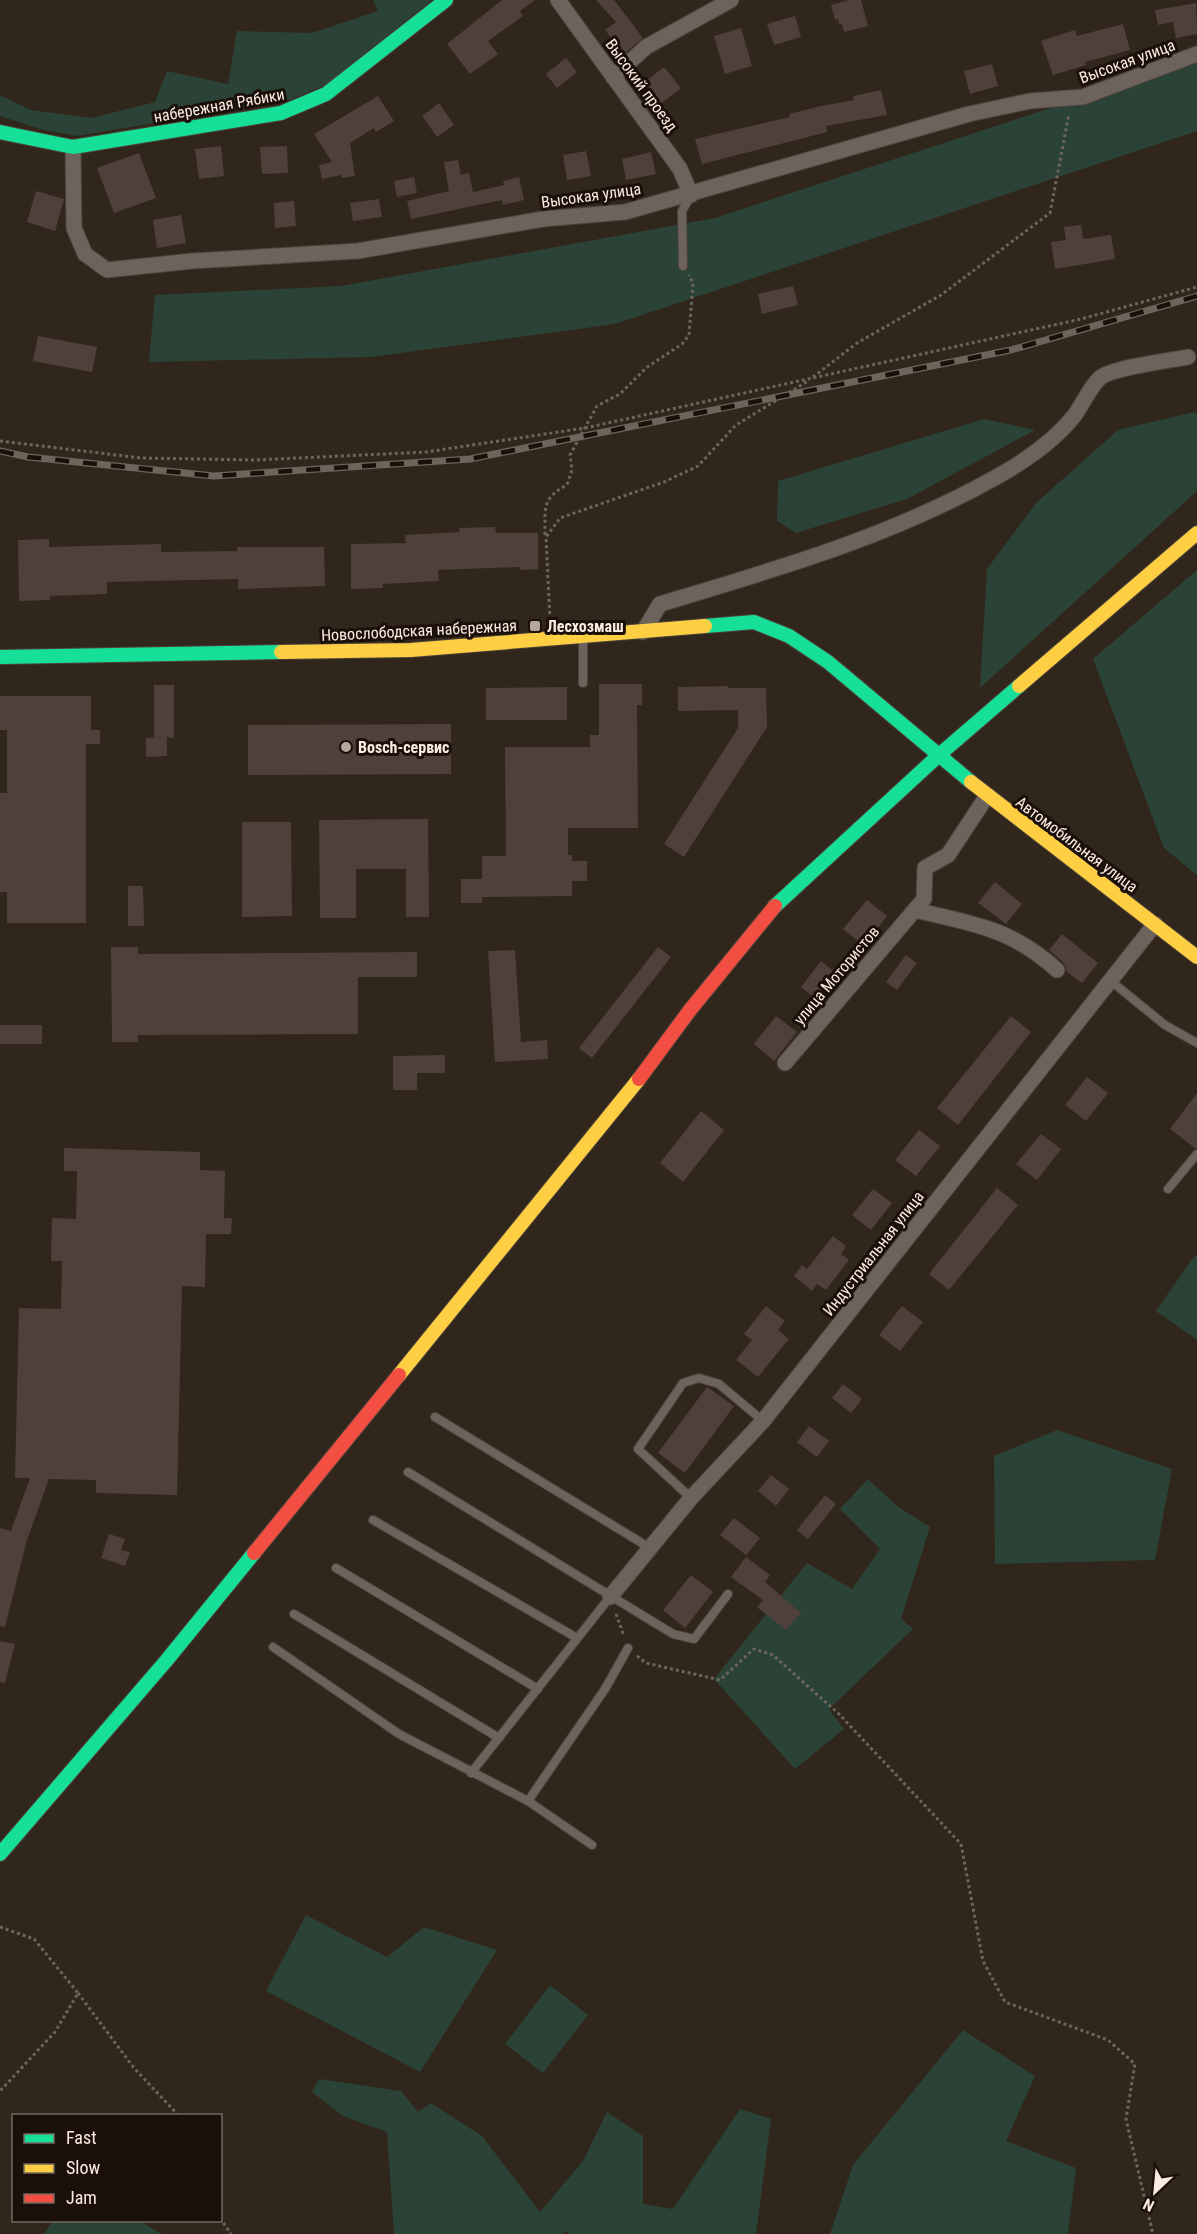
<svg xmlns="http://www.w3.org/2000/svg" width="1197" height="2234" font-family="'Roboto Condensed',sans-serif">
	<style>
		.green { fill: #2b4336 }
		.building { fill: #4e403a }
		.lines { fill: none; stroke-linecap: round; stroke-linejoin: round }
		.lane-casing { stroke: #4d433b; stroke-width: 10 }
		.street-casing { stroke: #4d433b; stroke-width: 17 }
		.fast-casing { stroke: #4d433b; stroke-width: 16 }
		.slow-casing { stroke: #4d433b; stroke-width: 16 }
		.jam-casing { stroke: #4d433b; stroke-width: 16 }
		.path { stroke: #6c655e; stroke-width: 3; stroke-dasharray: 3 3; stroke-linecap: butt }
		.lane { stroke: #6c635c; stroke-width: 8 }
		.street { stroke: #6c635c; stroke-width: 15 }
		.fast { stroke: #16e098; stroke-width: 14 }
		.slow { stroke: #ffcf43; stroke-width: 14 }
		.jam { stroke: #f24e42; stroke-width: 14 }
		.rail-casing { stroke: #6d655c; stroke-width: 7 }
		.rail { stroke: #1a1009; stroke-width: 4.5; stroke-dasharray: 14; stroke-linecap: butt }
		.poi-dot { fill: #b4a79c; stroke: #1a1009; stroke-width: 2 }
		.labels { text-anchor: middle; stroke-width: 6; stroke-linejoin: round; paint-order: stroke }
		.street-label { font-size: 16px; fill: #faece1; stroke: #1a1009 }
		.poi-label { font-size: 16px; font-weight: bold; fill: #faece1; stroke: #1a1009; text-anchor: start }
	</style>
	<rect width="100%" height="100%" fill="#31261b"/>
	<g class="green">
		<polygon points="373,0 432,0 327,84 290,100 77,136 43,130 0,116 0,95 31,110 91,118 155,102 167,71 228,84 237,31 312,33 378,11"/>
		<polygon points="1197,60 1197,131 615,324 371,357 149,362 155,295 341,286 715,218"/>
		<polygon points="1194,412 1197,414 1197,491 980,688 987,569 1036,503 1118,430"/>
		<polygon points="984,419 1035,430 907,499 796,533 777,521 778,481"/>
		<polygon points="1197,570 1197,875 1164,848 1093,659"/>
		<polygon points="1195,1255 1197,1257 1197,1340 1156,1311"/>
		<polygon points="1057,1430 1172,1469 1155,1560 995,1564 994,1456"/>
		<polygon points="868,1479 897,1506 930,1527 901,1619 913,1629 829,1709 844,1729 795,1769 714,1679 807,1563 852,1589 880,1549 840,1509"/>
		<polygon points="306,1915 387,1957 424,1927 497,1950 420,2072 266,1991"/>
		<polygon points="550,1985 588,2015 543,2073 505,2044"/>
		<polygon points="963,2030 1035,2076 1006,2141 1076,2168 1068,2234 830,2234 853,2165"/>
		<polygon points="319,2079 401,2091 418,2112 431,2103 482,2136 540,2212 583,2161 607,2112 643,2136 643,2204 673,2209 740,2109 771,2119 756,2234 569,2234 567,2231 563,2234 394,2234 387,2132 343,2116 312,2092"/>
		<polygon points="53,2221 140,2221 161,2234 44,2234"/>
	</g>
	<g class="building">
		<polygon points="502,0 535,0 520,11 523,16 488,41 498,54 470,74 447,44"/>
		<polygon points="596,0 614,0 643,38 624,54 605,30 616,22"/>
		<polygon points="849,0 861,0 868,26 844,32 842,24 839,24 838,19 835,20 831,5"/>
		<polygon points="1196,3 1197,34 1176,38 1173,22 1158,25 1155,10"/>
		<polygon points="795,16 801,37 774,45 767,24"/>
		<polygon points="1123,24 1130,50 1085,62 1086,65 1053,75 1041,41 1075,30 1077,36"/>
		<polygon points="741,28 752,66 725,74 714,36"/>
		<polygon points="566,58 577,72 557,88 546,74"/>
		<polygon points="992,64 998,86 970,94 964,71"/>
		<polygon points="664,67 681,88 659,105 642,84"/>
		<polygon points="881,90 887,115 826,126 827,132 702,164 695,139 790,117 789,114 821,106 854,100 853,96"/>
		<polygon points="378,96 394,121 376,132 374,128 350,143 355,176 342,178 341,175 322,179 319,165 332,162 314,134"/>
		<polygon points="439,103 454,125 437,137 422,116"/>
		<polygon points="221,146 224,176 199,179 195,149"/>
		<polygon points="287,146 288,173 262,174 260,147"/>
		<polygon points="586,151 591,176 567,180 563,155"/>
		<polygon points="651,152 656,174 626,180 622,159"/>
		<polygon points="139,153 156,198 114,213 97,168"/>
		<polygon points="458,160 461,175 469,173 473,192 504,185 503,181 519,177 524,200 503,205 502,200 411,219 407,201 449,191 444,162"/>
		<polygon points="414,177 417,193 397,197 394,181"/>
		<polygon points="36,191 64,199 55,231 27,222"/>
		<polygon points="379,199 382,217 353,221 350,203"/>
		<polygon points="294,201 296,226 275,228 274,203"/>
		<polygon points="181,215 186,243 157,248 153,220"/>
		<polygon points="1081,225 1083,239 1111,235 1115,259 1055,269 1051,242 1066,240 1064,227"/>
		<polygon points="793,286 798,305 762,314 758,294"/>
		<polygon points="38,336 97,347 92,372 33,361"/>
		<polygon points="495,527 496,533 538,533 538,569 520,570 520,567 438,570 439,581 383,584 383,588 351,589 351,544 406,543 405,535 460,532 459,528"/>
		<polygon points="49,539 49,547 161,544 161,552 237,551 237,547 324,547 325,586 238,589 238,579 107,582 107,594 50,596 50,600 19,601 18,540"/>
		<polygon points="599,684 642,684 642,705 637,705 638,828 568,828 568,855 572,855 572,861 587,861 587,881 572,881 572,896 482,897 482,903 461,903 461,879 482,879 482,856 506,856 505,747 590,747 590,735 599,735"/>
		<polygon points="154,685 174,685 174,738 167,737 167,756 146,757 146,738 162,737 154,737"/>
		<polygon points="728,686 728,688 766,688 767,727 684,857 664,844 738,728 738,710 678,711 678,687"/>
		<polygon points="567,687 567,720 486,720 486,688"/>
		<polygon points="0,696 91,696 91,730 100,730 100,744 86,744 86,923 7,923 7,892 0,892 0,793 7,793 7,730 0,730"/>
		<polygon points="451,724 451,774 248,775 248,725"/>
		<polygon points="428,819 429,917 406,917 406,869 356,869 356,918 320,918 319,820"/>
		<polygon points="242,822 291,822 292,916 242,917"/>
		<polygon points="995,882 1022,904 1006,924 978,903"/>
		<polygon points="128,886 143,886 144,926 128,926"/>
		<polygon points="867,900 887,916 864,946 843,929"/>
		<polygon points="1062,934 1098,963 1082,983 1067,972 1064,963 1049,950"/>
		<polygon points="111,947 138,947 138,954 417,952 417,977 358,977 358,1034 138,1035 138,1042 112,1042"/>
		<polygon points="658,947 671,957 592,1058 579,1048"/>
		<polygon points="515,950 521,1042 547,1040 548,1059 495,1062 488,951"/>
		<polygon points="906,955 917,963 897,990 886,982"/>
		<polygon points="821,961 841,977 821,1003 801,987"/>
		<polygon points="776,1016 797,1032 774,1061 754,1044"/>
		<polygon points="1011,1016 1031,1032 958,1125 937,1108"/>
		<rect x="0" y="1025" width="42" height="19"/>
		<polygon points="445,1055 445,1073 417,1073 417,1090 393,1090 393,1056"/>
		<polygon points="1087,1077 1108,1093 1086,1121 1065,1105"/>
		<polygon points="1197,1093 1197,1148 1195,1148 1170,1129"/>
		<polygon points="701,1111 724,1130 683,1182 660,1163"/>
		<polygon points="919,1130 940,1146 916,1176 895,1160"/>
		<polygon points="1041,1134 1061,1149 1037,1180 1016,1164"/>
		<polygon points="64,1148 200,1152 200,1170 225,1171 224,1218 232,1218 231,1234 206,1234 205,1287 182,1286 177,1495 96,1493 96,1480 49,1479 27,1540 5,1627 0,1626 0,1528 11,1531 30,1478 15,1478 19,1308 61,1309 62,1261 51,1261 52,1218 76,1219 77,1171 64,1171"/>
		<polygon points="997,1188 1018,1205 949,1290 929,1274"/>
		<polygon points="873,1189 892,1203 871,1230 852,1215"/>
		<polygon points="833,1236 846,1246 841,1254 849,1260 826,1290 817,1284 812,1291 794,1276 802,1265 807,1269"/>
		<polygon points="766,1306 785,1321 778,1330 789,1339 758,1377 736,1360 752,1340 744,1334"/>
		<polygon points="902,1306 923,1322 900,1351 879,1335"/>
		<polygon points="843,1384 862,1399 851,1413 832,1398"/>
		<polygon points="707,1387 734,1406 685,1473 658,1453"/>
		<polygon points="809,1426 829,1441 817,1457 797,1442"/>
		<polygon points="771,1475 789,1489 776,1506 758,1491"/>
		<polygon points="825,1495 836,1504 808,1539 797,1530"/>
		<polygon points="734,1518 760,1538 746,1555 720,1535"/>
		<polygon points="109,1534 125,1539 121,1550 130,1552 125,1566 101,1558"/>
		<polygon points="746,1557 770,1575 765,1582 801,1613 786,1630 757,1607 763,1600 731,1577"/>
		<polygon points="691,1575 713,1592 685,1628 663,1610"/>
		<polygon points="0,1641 15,1644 5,1683 0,1682"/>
	</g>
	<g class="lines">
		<defs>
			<g id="lane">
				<polyline points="683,266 682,211 691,195"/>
				<polyline points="583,638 583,683"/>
				<polyline points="1112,982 1165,1025 1197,1043"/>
				<polyline points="1168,1189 1197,1154"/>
				<polyline points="435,1417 650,1548"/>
				<polyline points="408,1472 673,1634 694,1639 728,1594"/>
				<polyline points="691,1498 638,1449 683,1383 699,1378 719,1384 763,1421"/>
				<polyline points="373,1520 577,1638"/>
				<polyline points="336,1568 538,1689"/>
				<polyline points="294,1614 499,1738"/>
				<polyline points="273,1647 399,1734 528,1801 592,1845"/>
				<polyline points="471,1773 610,1597"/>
				<polyline points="528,1801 605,1689 628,1648"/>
			</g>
			<g id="street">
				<polyline points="558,0 680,169 691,195"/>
				<polyline points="613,77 646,47 731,0"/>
				<polyline points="73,147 74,228 85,254 107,270 192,261 358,251 543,219 625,212 969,114 1030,101 1083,97 1197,54"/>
				<path d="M643 632 660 604C777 569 893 536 1000 475 1028 459 1054 441 1074 416 1083 404 1089 388 1100 378 1111 368 1171 360 1188 357"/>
				<path d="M915 910C973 924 1011 928 1057 970"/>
				<polyline points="785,1063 924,899 925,868 948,855 987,796"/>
				<polyline points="610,1597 691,1498 763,1421 1155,924"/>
			</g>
			<g id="fast">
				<polyline points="0,132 73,147 281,113 326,94 446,0"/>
				<polyline points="705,626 754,622 789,636 828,662 971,782"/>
				<polyline points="0,657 281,652"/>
				<polyline points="775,906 939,755 1019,686"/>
				<polyline points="0,1854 166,1661 254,1553"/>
			</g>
			<g id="slow">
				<polyline points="281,652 411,650 705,626"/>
				<polyline points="1019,686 1197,533"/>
				<polyline points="971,782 1197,957"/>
				<polyline points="399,1375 639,1079"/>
			</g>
			<g id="jam">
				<polyline points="639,1079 690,1010 775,906"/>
				<polyline points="254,1553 399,1375"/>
			</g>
		</defs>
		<use href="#lane" class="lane-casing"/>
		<use href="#street" class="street-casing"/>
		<use href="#fast" class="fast-casing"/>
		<use href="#slow" class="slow-casing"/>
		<use href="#jam" class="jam-casing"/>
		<g class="path">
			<polyline points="813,377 857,343 941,295 1050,213 1069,114"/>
			<polyline points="0,441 141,458 255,460 426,452 585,428 1081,319 1197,287"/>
			<path d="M545 535C545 508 542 498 567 485L572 470 570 455 597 406 620 394 646 368 682 344 689 335 693 283 689 275"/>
			<polyline points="550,620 546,537 560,518 664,482 698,466 736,425 808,381"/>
			<polyline points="616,1614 624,1636"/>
			<polyline points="637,1656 646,1663 720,1680 754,1649 773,1655 838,1713 961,1844 983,1961 1005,2002 1108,2040 1135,2064 1126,2119 1153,2234"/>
			<polyline points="0,1927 34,1939 78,1993 55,2032 0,2091"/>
			<polyline points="78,1993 134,2068 179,2116"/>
			<polyline points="220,2218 231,2234"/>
		</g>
		<use href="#lane" class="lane"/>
		<use href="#street" class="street"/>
		<use href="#fast" class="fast"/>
		<use href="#slow" class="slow"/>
		<use href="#jam" class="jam"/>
		<defs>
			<polyline id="rail" points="0,451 28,457 214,476 470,459 1011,350 1197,296"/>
		</defs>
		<use href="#rail" class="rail-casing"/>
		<use href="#rail" class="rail"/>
	</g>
	<g class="poi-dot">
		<rect x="529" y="620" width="12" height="12" rx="3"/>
		<circle cx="346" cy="747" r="6"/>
	</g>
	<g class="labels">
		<g class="street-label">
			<text transform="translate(1127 61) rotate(-20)" y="6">Высокая улица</text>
			<text transform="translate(642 85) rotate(54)" y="6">Высокий проезд</text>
			<text transform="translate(219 105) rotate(-10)" y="6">набережная Рябики</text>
			<text transform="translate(591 195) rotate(-8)" y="6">Высокая улица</text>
			<text transform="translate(419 630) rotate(-3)" y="6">Новослободская набережная</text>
			<text transform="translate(1077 844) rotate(37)" y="6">Автомобильная улица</text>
			<text transform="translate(836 975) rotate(-50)" y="6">улица Мотористов</text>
			<text transform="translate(873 1253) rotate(-52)" y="6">Индустриальная улица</text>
		</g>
		<g class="poi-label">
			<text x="547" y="632">Лесхозмаш</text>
			<text x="358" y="753">Bosch-сервис</text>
		</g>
	</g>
	<rect x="12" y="2114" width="210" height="108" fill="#1a1009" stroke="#74685f" stroke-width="1.5"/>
	<rect x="24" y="2134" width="30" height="9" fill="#16e098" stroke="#74685f" stroke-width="1.5"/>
	<text x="66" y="2144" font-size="18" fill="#faece1">Fast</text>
	<rect x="24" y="2164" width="30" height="9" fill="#ffcf43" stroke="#74685f" stroke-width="1.5"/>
	<text x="66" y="2174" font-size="18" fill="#faece1">Slow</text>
	<rect x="24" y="2194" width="30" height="9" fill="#f24e42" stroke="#74685f" stroke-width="1.5"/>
	<text x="66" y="2204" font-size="18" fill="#faece1">Jam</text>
	<g transform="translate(1155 2192) rotate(206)" stroke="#1a1009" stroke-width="4.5" paint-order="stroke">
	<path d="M0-4.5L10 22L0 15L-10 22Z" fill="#faece1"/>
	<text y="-9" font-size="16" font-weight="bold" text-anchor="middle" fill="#faece1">N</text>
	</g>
</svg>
